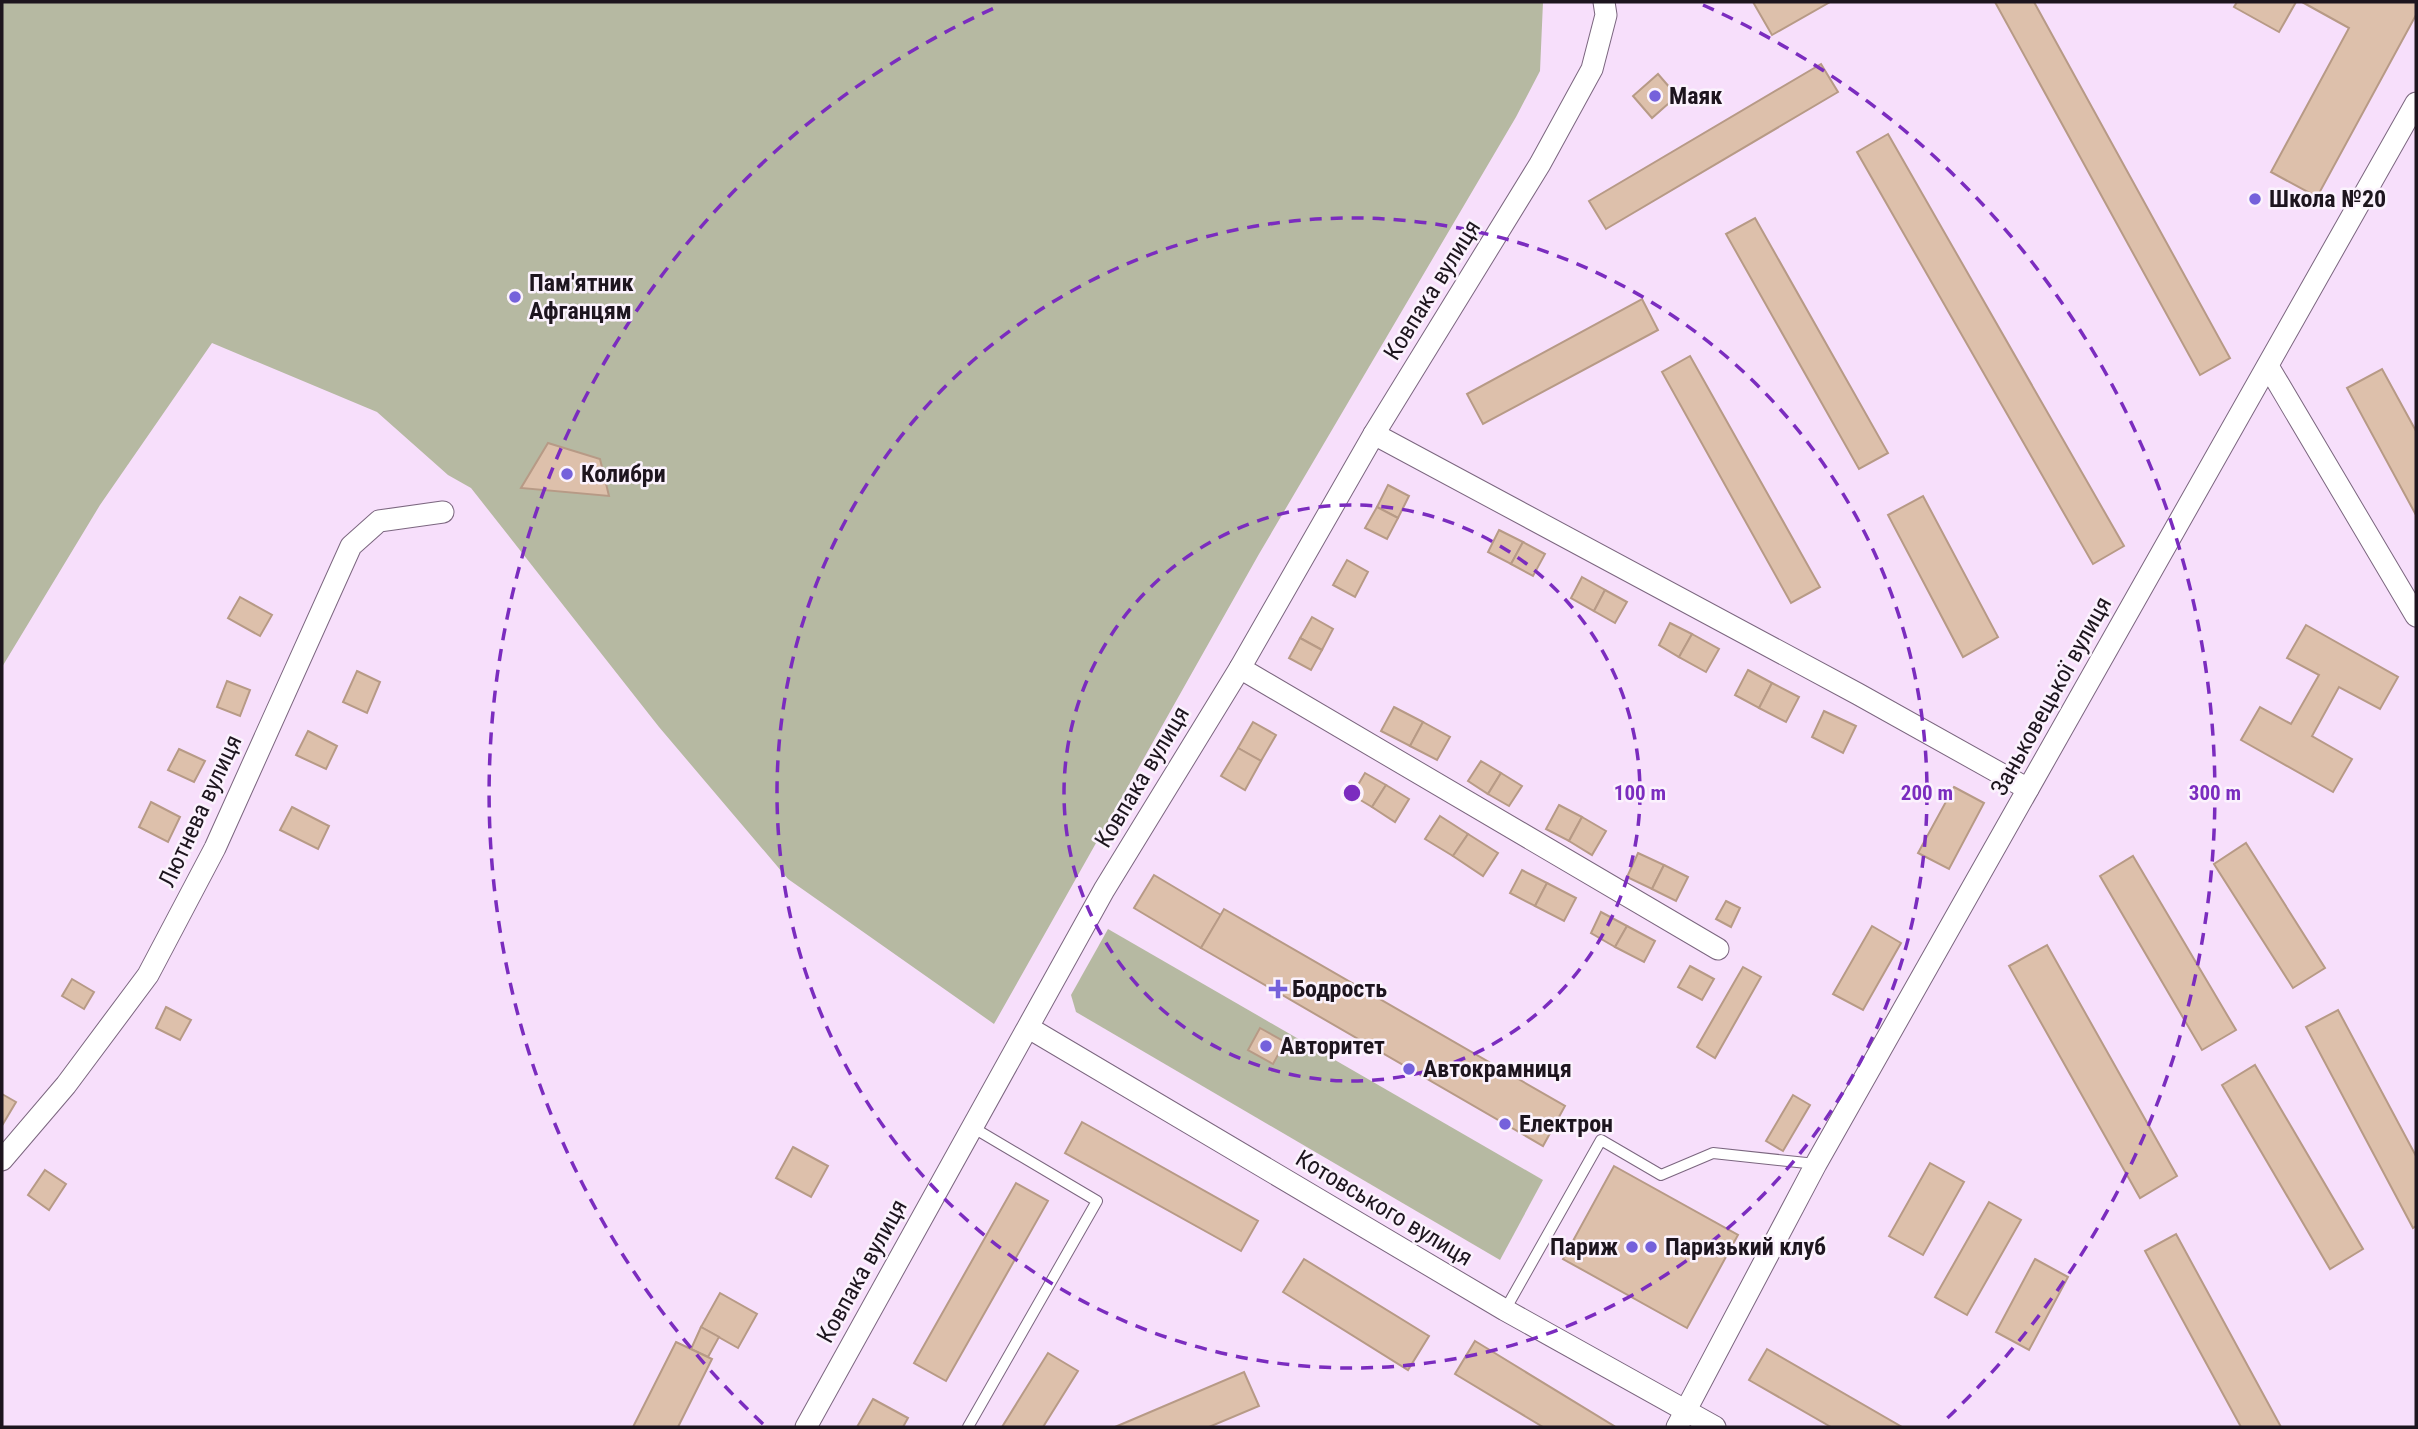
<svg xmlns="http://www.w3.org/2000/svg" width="2418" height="1429" font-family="'Roboto Condensed',sans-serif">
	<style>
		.green { fill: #b6b9a2 }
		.building { fill: #ddc0ab; stroke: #b79a86; stroke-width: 2 }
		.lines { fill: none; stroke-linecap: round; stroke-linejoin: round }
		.service-casing { stroke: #7b667f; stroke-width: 12 }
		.minor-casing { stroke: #7b667f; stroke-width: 23 }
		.service { stroke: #fff; stroke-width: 10 }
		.minor { stroke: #fff; stroke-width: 21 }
		.ring { fill: none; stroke: #7b2cbf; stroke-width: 3.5; stroke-dasharray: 12 9 }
		.poi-dot { fill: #7561db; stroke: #fbf2fd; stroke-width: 2.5 }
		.labels { text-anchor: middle; stroke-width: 5; stroke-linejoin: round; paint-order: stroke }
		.poi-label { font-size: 24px; font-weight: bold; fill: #1d151e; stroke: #fbf2fd; text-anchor: start }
		.street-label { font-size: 24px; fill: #1d151e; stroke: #fbf2fd }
		.centre { fill: #7b2cbf; stroke: #fbf2fd; stroke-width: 3.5 }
		.ring-label { font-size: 21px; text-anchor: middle; font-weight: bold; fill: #7b2cbf; stroke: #fbf2fd; stroke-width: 5; stroke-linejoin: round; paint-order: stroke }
	</style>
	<rect width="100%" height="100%" fill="#f7dffb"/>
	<g class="green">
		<polygon points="2,2 1543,2 1540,71 1516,117 1259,554 994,1024 788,879 659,727 471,488 448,475 377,412 212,343 100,505 2,667"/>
		<polygon points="1108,929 1543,1180 1500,1260 1076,1012 1071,995"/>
	</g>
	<g class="building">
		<polygon points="1753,2 1830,2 1772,35"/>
		<polygon points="1995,2 2034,2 2230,358 2200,375"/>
		<polygon points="2237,2 2296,2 2279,32 2234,7"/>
		<polygon points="2302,2 2416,2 2416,15 2317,197 2271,172 2349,28"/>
		<polygon points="1821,64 1838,92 1606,229 1589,201"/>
		<polygon points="1658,74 1677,96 1652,118 1633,96"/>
		<polygon points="1888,134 2124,546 2093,564 1857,152"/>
		<polygon points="1755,218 1888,453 1859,469 1726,234"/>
		<polygon points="1642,299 1658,330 1483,424 1467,394"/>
		<polygon points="1690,356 1820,587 1791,603 1662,372"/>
		<polygon points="2382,369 2416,431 2416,515 2347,388"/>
		<polygon points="548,443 600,459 609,496 521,488"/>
		<polygon points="1388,485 1409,496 1398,518 1377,507"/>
		<polygon points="1923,496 1998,637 1963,657 1888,515"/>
		<polygon points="1377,507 1398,518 1387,539 1365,528"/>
		<polygon points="1499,530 1523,542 1511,564 1488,552"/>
		<polygon points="1523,542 1545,554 1533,576 1511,564"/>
		<polygon points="1347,560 1368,572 1355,597 1333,585"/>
		<polygon points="1582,577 1605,590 1594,611 1571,598"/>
		<polygon points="1605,590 1627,602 1615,623 1594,611"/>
		<polygon points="240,597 272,615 260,636 228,618"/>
		<polygon points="1312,617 1333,629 1322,650 1300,638"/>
		<polygon points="1670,623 1692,634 1679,657 1659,645"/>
		<polygon points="2306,625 2398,677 2380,709 2339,687 2312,736 2352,759 2333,792 2241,740 2260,707 2291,724 2319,675 2287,658"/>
		<polygon points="1692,634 1719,649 1706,672 1679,657"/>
		<polygon points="1300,638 1322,650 1311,670 1289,658"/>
		<polygon points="1748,670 1772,683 1759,708 1735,695"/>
		<polygon points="357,671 380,682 367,713 343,702"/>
		<polygon points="227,681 250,690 240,716 217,707"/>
		<polygon points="1772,683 1799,697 1786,722 1759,708"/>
		<polygon points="1394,707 1423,722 1410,746 1381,731"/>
		<polygon points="1824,711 1856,726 1843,753 1812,737"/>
		<polygon points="1253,722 1276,735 1261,761 1238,748"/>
		<polygon points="1423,722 1450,737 1437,760 1410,746"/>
		<polygon points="308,731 337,746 326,769 296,755"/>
		<polygon points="1238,748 1261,761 1245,790 1221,776"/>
		<polygon points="179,749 205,761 194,782 168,770"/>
		<polygon points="1481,761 1501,773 1488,794 1468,781"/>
		<polygon points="1365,773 1386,785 1372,807 1352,795"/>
		<polygon points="1501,773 1522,786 1509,806 1488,794"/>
		<polygon points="1386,785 1409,799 1395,822 1372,807"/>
		<polygon points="1954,787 1984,803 1949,869 1918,853"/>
		<polygon points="151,802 180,817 168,842 139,827"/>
		<polygon points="1559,805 1582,817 1569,841 1546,829"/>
		<polygon points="292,807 329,826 318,849 280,830"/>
		<polygon points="1440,816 1468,834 1453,856 1425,839"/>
		<polygon points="1582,817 1606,831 1592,855 1569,841"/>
		<polygon points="1468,834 1498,853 1483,876 1453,856"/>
		<polygon points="2246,843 2325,968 2293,988 2214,864"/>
		<polygon points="1638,853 1664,865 1652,889 1627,877"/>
		<polygon points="2133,856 2236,1030 2202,1050 2100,876"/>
		<polygon points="1664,865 1688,877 1676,901 1652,889"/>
		<polygon points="1522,870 1547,883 1535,906 1510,893"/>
		<polygon points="1154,875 1221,915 1201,948 1134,908"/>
		<polygon points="1547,883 1576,898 1564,921 1535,906"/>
		<polygon points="1726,901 1740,908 1731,927 1716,919"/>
		<polygon points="1224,909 1565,1106 1543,1146 1201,948"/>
		<polygon points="1601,912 1627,926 1615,947 1591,933"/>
		<polygon points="1627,926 1655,941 1644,962 1615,947"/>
		<polygon points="1872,926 1901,943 1863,1010 1833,994"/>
		<polygon points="2047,945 2177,1176 2140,1198 2009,966"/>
		<polygon points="1690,966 1714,979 1702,1000 1678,987"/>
		<polygon points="1743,967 1761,977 1715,1058 1697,1047"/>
		<polygon points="72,979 94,992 84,1009 62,996"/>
		<polygon points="166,1007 191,1020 180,1040 156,1028"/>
		<polygon points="2338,1010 2416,1156 2416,1226 2413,1228 2306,1027"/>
		<polygon points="1260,1028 1285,1042 1273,1064 1248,1050"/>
		<polygon points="2255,1065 2363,1249 2330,1269 2222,1085"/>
		<polygon points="2,1094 16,1102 3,1124 2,1123"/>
		<polygon points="1793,1095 1810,1105 1783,1151 1766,1141"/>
		<polygon points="1082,1122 1258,1221 1241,1251 1065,1153"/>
		<polygon points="793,1147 828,1166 811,1197 776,1178"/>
		<polygon points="1930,1163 1964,1182 1923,1255 1889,1236"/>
		<polygon points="1614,1166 1738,1235 1687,1328 1563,1259"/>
		<polygon points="45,1170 66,1184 49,1210 28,1195"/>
		<polygon points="1016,1183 1048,1201 946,1381 914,1363"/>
		<polygon points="1989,1202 2021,1220 1967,1315 1935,1297"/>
		<polygon points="2176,1234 2281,1427 2241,1427 2145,1251"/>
		<polygon points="1304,1259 1429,1336 1408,1370 1283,1292"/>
		<polygon points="2035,1259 2068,1277 2029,1350 1996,1332"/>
		<polygon points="720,1293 757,1314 738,1348 701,1327"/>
		<polygon points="701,1327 719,1337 708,1357 691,1349"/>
		<polygon points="1475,1341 1614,1426 1613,1427 1543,1427 1455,1374"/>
		<polygon points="676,1342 712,1359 678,1427 633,1427"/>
		<polygon points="1767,1349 1902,1427 1831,1427 1749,1380"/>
		<polygon points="1048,1353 1078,1371 1043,1427 1002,1427"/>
		<polygon points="1244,1372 1259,1406 1209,1427 1115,1427"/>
		<polygon points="873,1399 908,1418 903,1427 857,1427"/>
	</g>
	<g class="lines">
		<defs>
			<g id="service">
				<polyline points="1505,1310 1601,1140 1661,1175 1713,1153 1816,1164"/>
				<polyline points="968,1427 1097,1201 972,1127"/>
			</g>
			<g id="minor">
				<polyline points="2268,366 2416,616"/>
				<polyline points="1374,434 1858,694 2028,789"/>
				<polyline points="1240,668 1718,949"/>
				<polyline points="1029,1028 1505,1310 1715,1427"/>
				<polyline points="2,1160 66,1085 148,975 215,848 351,546 379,521 443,512"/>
				<polyline points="806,1427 1104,890 1240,668 1374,434 1540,164 1592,69 1606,15 1604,2"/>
				<polyline points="1677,1427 1816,1164 2416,103"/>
			</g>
		</defs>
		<use href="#service" class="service-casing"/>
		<use href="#minor" class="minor-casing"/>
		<use href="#service" class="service"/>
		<use href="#minor" class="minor"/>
	</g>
	<g class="ring">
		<circle cx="1352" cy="793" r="288"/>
		<circle cx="1352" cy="793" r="575"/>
		<path d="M763 1424A863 863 0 0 1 1001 5M1703 5A863 863 0 0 1 1941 1424"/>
	</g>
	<g class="poi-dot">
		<circle cx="1655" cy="96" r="7"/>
		<circle cx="2255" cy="199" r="7"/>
		<circle cx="515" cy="297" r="7"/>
		<circle cx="567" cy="474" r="7"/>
		<path d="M1274.5 978.5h7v7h7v7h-7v7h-7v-7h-7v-7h7z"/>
		<circle cx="1266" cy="1046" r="7"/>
		<circle cx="1409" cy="1069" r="7"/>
		<circle cx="1505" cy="1124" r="7"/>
		<circle cx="1632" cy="1247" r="7"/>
		<circle cx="1651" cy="1247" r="7"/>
	</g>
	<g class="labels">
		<g class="poi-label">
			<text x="1669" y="104">Маяк</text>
			<text x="2269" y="207">Школа №20</text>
			<text x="529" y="291">Пам'ятник<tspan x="529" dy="28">Афганцям</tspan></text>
			<text x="581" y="482">Колибри</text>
			<text x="1292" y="997">Бодрость</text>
			<text x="1280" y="1054">Авторитет</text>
			<text x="1423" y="1077">Автокрамниця</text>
			<text x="1519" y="1132">Електрон</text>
			<text x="1618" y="1255" text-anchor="end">Париж</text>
			<text x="1665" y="1255">Паризький клуб</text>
		</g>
		<g class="street-label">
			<text transform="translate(1432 290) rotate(-58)" y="8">Ковпака вулиця</text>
			<text transform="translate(2051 696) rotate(-61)" y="8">Заньковецької вулиця</text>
			<text transform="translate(1142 777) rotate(-59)" y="8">Ковпака вулиця</text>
			<text transform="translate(200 811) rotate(-65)" y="8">Лютнева вулиця</text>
			<text transform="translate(1384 1208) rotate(31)" y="8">Котовського вулиця</text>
			<text transform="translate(862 1271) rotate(-61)" y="8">Ковпака вулиця</text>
		</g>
	</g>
	<circle cx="1352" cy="793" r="10" class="centre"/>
	<g class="ring-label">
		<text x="1640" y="800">100 m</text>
		<text x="1927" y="800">200 m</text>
		<text x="2215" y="800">300 m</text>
	</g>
	<rect width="2418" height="1429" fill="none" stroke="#1d151e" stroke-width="7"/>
</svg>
